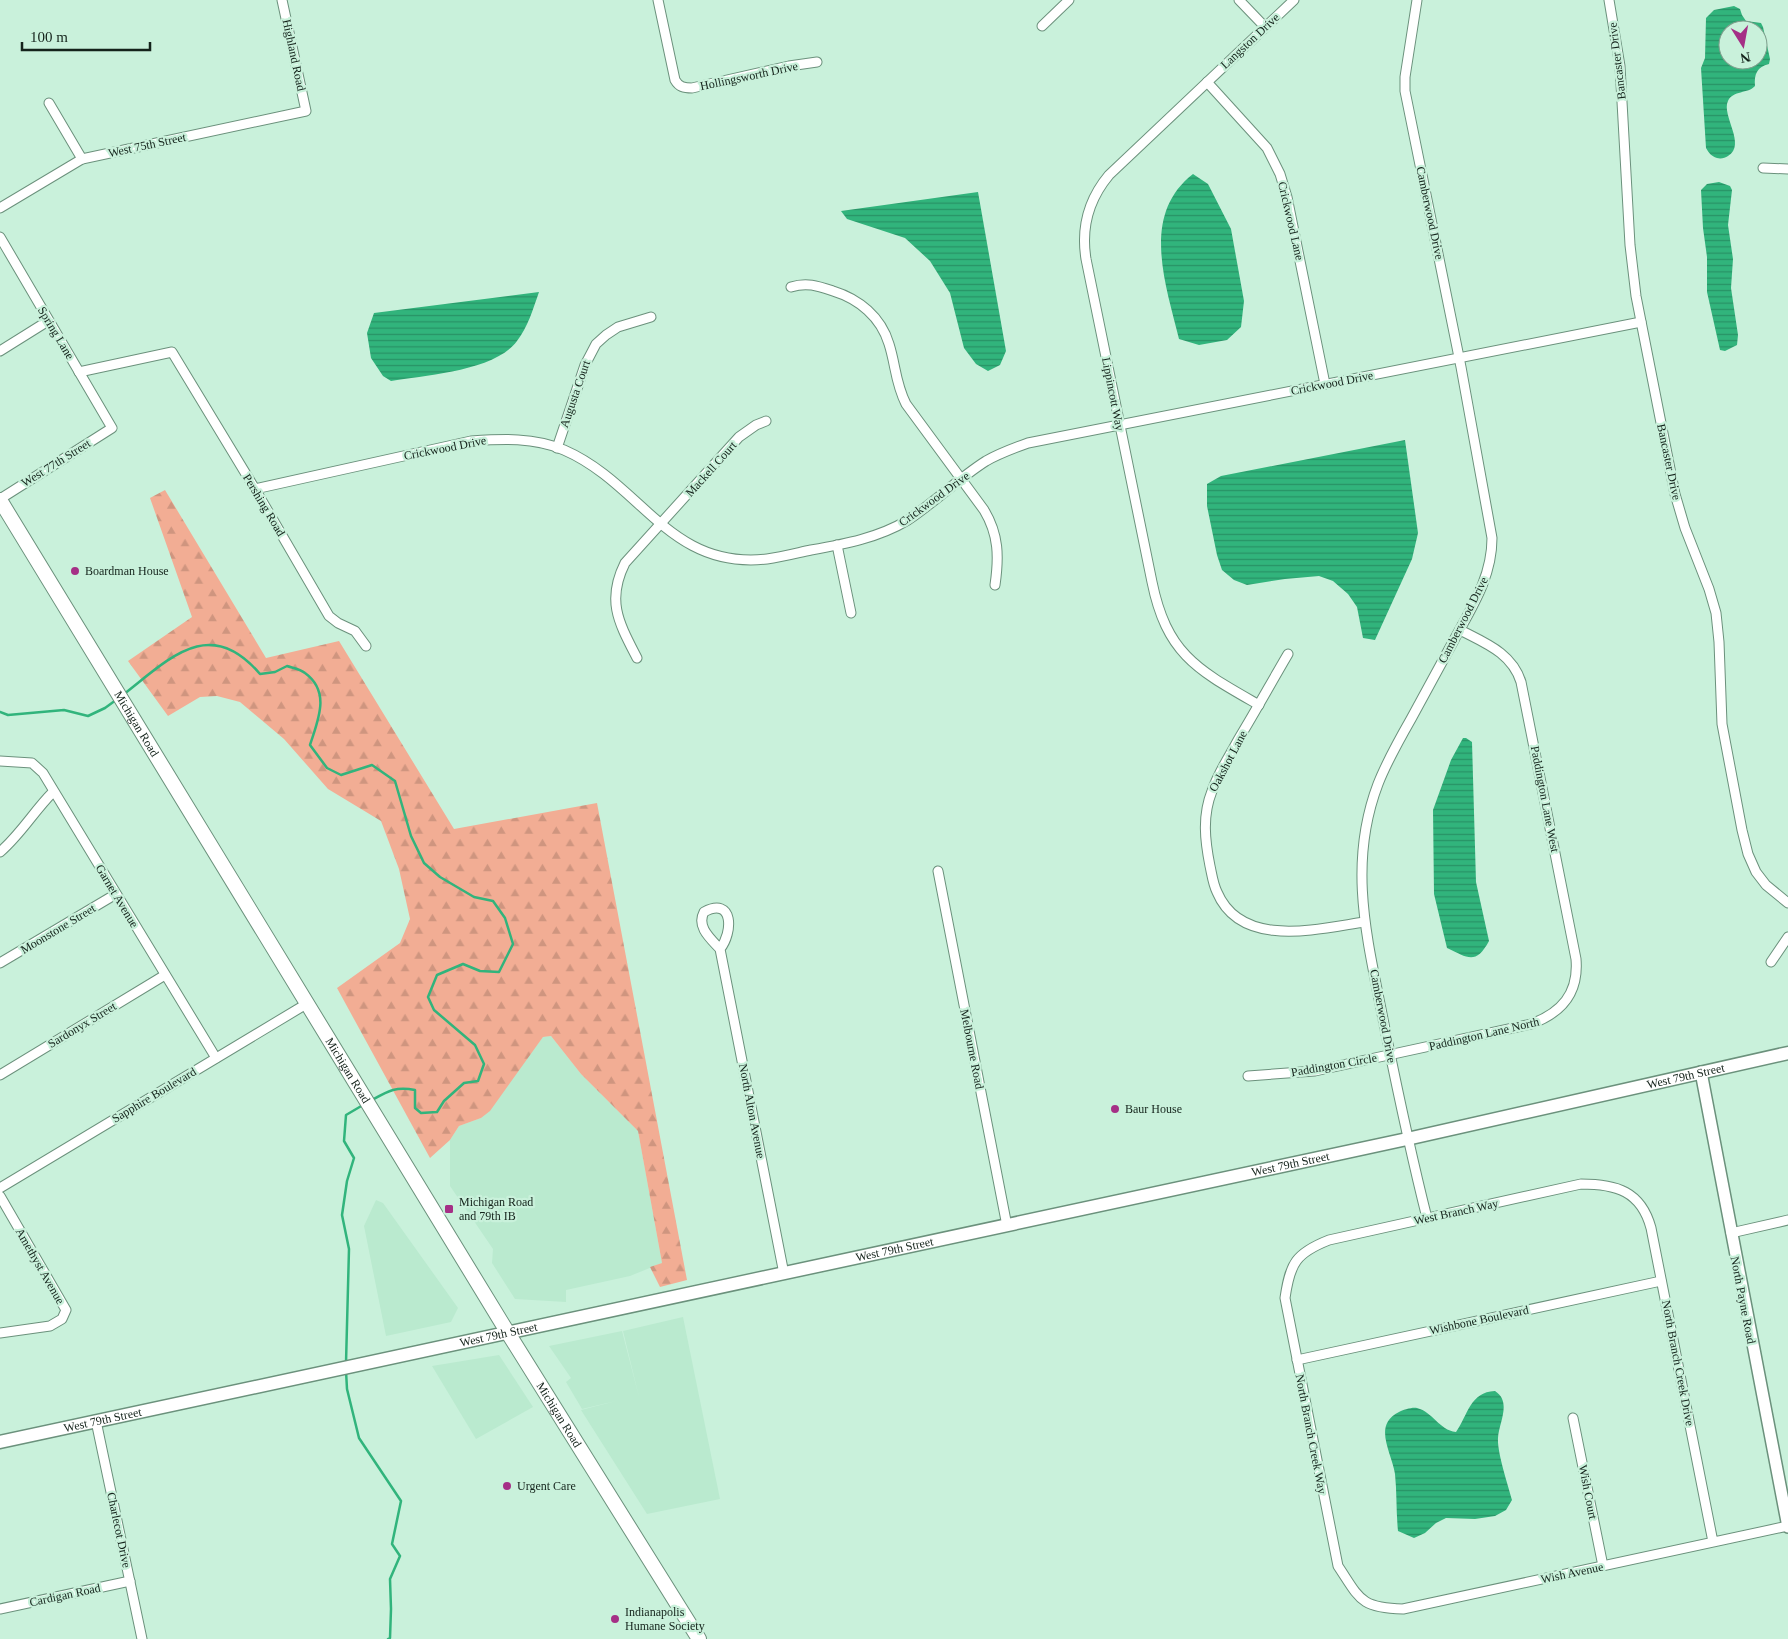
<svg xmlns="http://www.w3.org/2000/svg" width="1788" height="1639" font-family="'Times New Roman',serif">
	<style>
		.built { fill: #baeacf }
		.forest { fill: url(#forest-firs) }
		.water { fill: url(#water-rules); fill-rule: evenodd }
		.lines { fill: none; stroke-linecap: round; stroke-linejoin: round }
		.stream { stroke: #31b47c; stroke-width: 2.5 }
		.minor-casing { stroke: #6b917c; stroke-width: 11 }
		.tertiary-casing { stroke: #6b917c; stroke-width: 14 }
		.secondary-casing { stroke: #6b917c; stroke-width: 15 }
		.primary-casing { stroke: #6b917c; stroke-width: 16 }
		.minor { stroke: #fff; stroke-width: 9 }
		.tertiary { stroke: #fff; stroke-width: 11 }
		.secondary { stroke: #fff; stroke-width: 12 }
		.primary { stroke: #fff; stroke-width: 14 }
		.poi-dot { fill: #a52f86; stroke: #c9f1db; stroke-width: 2 }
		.labels { text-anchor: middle; stroke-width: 4.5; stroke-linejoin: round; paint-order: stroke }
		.street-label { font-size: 12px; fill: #14231b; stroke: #c9f1db }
		.poi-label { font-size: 12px; fill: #14231b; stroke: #c9f1db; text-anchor: start }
	</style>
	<defs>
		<pattern id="forest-firs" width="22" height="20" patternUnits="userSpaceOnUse" patternTransform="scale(1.25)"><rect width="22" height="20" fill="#f2ad94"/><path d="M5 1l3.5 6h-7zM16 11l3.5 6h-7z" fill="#cf957f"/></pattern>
		<pattern id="water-rules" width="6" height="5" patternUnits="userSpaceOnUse" patternTransform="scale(1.25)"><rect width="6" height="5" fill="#31b47c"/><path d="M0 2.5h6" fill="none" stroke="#289265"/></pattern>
	</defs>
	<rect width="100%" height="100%" fill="#c9f1db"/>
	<g class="built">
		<polygon points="551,1036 581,1074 638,1131 662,1263 630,1276 566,1290 566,1302 515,1299 492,1263 493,1249 450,1186 450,1140 459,1126 481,1118 543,1037"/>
		<polygon points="376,1200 383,1203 458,1308 451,1322 386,1336 364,1226"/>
		<polygon points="683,1317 720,1499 647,1514 581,1410 616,1401 582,1409 566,1382 571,1378 549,1346 622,1331 639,1397 623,1331"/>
		<polygon points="499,1355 533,1407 476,1439 432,1366"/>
	</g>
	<polygon class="forest" points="165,490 266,658 339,641 454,829 597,803 687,1280 660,1287 650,1267 662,1263 638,1131 581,1074 551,1036 543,1037 490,1111 481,1118 459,1126 450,1140 430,1158 337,988 400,943 410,919 399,869 381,821 328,789 284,739 240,702 217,696 200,697 168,716 128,661 192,617 150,498"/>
	<g class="water">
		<path d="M1734 6 1740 9 1742 15 1746 21 1761 23 1763 27 1770 59 1769 64C1757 67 1754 74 1755 86 1748 94 1733 90 1728 101 1721 115 1747 145 1728 156 1725 158 1721 159 1717 158 1711 156 1709 153 1706 148L1701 68 1705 58 1706 18 1714 10ZM1728 30H1758V60H1728Z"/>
		<path d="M1193 174 1208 184 1231 229 1244 301 1241 327 1227 340 1199 345 1179 339C1166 285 1140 215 1193 174Z"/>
		<polygon points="1719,182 1730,186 1732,190 1728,225 1733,259 1731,288 1738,335 1737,345 1725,351 1720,350 1707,292 1707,257 1703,228 1701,190 1707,184"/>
		<polygon points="978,192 1006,351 1000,365 988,371 976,364 964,348 950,293 930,261 905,238 847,219 841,211"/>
		<path d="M539 292C533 309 528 327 517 341 495 371 426 375 391 381L383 376 371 358 367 333 374 313Z"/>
		<polygon points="1405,440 1418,533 1412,559 1375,640 1363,638 1357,607 1348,594 1333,581 1319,576 1285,579 1247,585 1234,580 1222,570 1217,555 1207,506 1207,484 1221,476"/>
		<path d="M1463 738H1466L1472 742 1476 882 1489 941C1476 965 1468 958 1447 948L1434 894 1433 810 1451 760Z"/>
		<path d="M1495 1391C1512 1402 1499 1422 1498 1438 1497 1452 1508 1485 1512 1500L1506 1510 1495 1516 1475 1519 1446 1518 1436 1523 1425 1533 1414 1538 1398 1531C1396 1512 1397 1493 1395 1474 1392 1453 1372 1425 1399 1412 1403 1410 1412 1407 1417 1408 1433 1412 1439 1430 1456 1432 1468 1415 1470 1392 1495 1391Z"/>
	</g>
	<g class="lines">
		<g class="stream">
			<path d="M124 694C170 658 210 615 260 674L275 672 287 666C293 668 300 669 305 673 331 692 318 720 310 745L327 768 341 775 372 765 395 781 411 836 424 863 440 877 474 897 493 901 505 918 513 944 499 972 480 971 463 964 437 975 428 997 434 1010 475 1045 484 1064 478 1081 464 1083 444 1101 437 1112 421 1113 415 1108V1090C396 1086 388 1091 372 1100"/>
			<polyline points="0,712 8,715 64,710 88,716 105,708 116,700"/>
			<polyline points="346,1363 349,1249 342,1215 347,1181 354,1158 344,1141 346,1115 363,1105"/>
			<polyline points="346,1371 347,1389 359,1438 401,1501 392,1544 400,1556 390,1579 391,1609 390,1638 388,1639"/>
		</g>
		<defs>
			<g id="minor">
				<path d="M658 0 675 80C679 87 684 88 692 88L789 66 817 62"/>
				<polyline points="1239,0 1265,27"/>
				<path d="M1417 0 1405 77V91L1461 367 1492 538C1492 577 1472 607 1454 640 1440 666 1425 693 1411 719 1399 740 1387 761 1378 784 1346 868 1369 945 1385 1029 1398 1093 1411 1155 1427 1218"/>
				<polyline points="1609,0 1620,66 1630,245 1636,296 1675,494 1685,528 1709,589 1716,613 1719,642 1722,724 1742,830 1748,854 1756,872 1766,885 1788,903"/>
				<polyline points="1042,26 1069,0"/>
				<polyline points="1207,82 1267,148 1280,174 1287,197 1325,384"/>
				<polyline points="49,103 82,159"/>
				<polyline points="1763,168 1788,169"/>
				<polyline points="0,208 82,159 306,111 282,0"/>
				<polyline points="0,237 112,428 0,499"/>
				<path d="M791 287C807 282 818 286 833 291 859 299 881 317 889 344 896 366 895 382 906 404L984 510C999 535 999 557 995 585"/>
				<polyline points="0,351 48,321"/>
				<polyline points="79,372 172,352 255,489 329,616 338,623 355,631 366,646"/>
				<polyline points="557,448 585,365 596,344 606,335 618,327 651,317"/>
				<path d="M255 489 471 441C502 439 534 437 564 450 642 484 669 570 767 559 782 557 797 553 811 550 845 544 878 538 908 520 935 502 959 478 986 461 1000 453 1014 448 1028 443L1641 322"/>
				<polyline points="837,545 851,613"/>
				<path d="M1288 654C1271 683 1255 712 1238 740 1229 757 1218 773 1212 791 1202 816 1205 841 1210 866 1212 875 1213 884 1217 892 1241 949 1317 929 1364 922"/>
				<path d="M637 658C619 623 606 601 625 563L739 437 756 425 766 421"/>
				<path d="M1259 705C1198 670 1167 655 1152 582L1086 259C1081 228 1089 199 1109 175L1294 0"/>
				<polyline points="0,761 32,763 43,773 216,1058"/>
				<path d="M0 852C21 834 34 811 53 792"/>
				<polyline points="938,871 1007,1226"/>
				<path d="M720 949C711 939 696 927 704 912 734 896 733 933 720 949L784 1274"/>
				<polyline points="1771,962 1788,937"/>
				<polyline points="0,963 116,894"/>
				<polyline points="0,1075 165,975"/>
				<path d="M1248 1076 1315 1071 1531 1024C1561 1013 1579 994 1576 959L1521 682C1512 653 1485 643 1460 630"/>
				<polyline points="0,1188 308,1003"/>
				<polyline points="0,1196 66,1310 62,1319 50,1326 0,1333"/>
				<polyline points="1731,1233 1788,1220"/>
				<polyline points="1297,1360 1661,1281"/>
				<polyline points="1573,1418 1603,1566"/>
				<polyline points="96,1421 142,1639"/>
				<path d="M1713 1542 1651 1228C1641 1191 1616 1184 1581 1184L1329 1240C1296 1253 1290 1263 1285 1298L1338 1566C1360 1599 1360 1608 1403 1609L1788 1526"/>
				<polyline points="0,1609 130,1581"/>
			</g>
			<polyline id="tertiary" points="1701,1072 1788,1527"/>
			<g id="secondary">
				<path id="s1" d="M0 1442 1407 1139 1788 1053"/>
			</g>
			<g id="primary">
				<path id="s2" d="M0 500 508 1333 699 1639"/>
			</g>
		</defs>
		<use href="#minor" class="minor-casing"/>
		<use href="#tertiary" class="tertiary-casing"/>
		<use href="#secondary" class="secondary-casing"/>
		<use href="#primary" class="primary-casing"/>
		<use href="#minor" class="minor"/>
		<use href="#tertiary" class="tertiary"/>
		<use href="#secondary" class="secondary"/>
		<use href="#primary" class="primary"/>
	</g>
	<g class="poi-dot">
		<circle cx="75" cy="571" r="5"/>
		<circle cx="1115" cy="1109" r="5"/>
		<rect x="444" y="1204" width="10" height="10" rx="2.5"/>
		<circle cx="507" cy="1486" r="5"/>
		<circle cx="615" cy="1619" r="5"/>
	</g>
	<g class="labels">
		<g class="street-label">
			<text transform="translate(1250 41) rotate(-43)" y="4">Langston Drive</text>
			<text transform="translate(294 55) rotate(78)" y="4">Highland Road</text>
			<text transform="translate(1617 61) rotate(-97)" y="4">Bancaster Drive</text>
			<text transform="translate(749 76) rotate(-12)" y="4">Hollingsworth Drive</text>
			<text transform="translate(147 145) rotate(-12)" y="4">West 75th Street</text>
			<text transform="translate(1430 213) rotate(78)" y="4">Camberwood Drive</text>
			<text transform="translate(1291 221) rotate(77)" y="4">Crickwood Lane</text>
			<text transform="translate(56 333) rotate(59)" y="4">Spring Lane</text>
			<text transform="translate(1332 383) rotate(-11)" y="4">Crickwood Drive</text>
			<text transform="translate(575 394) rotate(-71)" y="4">Augusta Court</text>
			<text transform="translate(1113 394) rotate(79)" y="4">Lippincott Way</text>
			<text transform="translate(445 448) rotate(-11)" y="4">Crickwood Drive</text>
			<text transform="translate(1669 462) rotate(78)" y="4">Bancaster Drive</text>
			<text transform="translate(56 463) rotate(-32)" y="4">West 77th Street</text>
			<text transform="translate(711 469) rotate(-48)" y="4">Mackell Court</text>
			<text transform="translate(934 499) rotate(-36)" y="4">Crickwood Drive</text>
			<text transform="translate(264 505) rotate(59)" y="4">Pershing Road</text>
			<text transform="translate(1463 620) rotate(-63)" y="4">Camberwood Drive</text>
			<text dy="4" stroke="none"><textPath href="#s2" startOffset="262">Michigan Road</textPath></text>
			<text transform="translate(1228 761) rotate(-62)" y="4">Oakshot Lane</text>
			<text transform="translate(1545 799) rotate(79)" y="4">Paddington Lane West</text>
			<text transform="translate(117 896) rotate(59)" y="4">Garnet Avenue</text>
			<text transform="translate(58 929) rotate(-31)" y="4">Moonstone Street</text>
			<text transform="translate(1383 1016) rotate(79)" y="4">Camberwood Drive</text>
			<text transform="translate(82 1025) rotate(-31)" y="4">Sardonyx Street</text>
			<text transform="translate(1484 1034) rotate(-13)" y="4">Paddington Lane North</text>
			<text transform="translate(972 1049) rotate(79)" y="4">Melbourne Road</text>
			<text transform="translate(1334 1065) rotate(-10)" y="4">Paddington Circle</text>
			<text dy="4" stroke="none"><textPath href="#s2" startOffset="668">Michigan Road</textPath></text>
			<text dy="4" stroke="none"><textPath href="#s1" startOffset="1725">West 79th Street</textPath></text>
			<text transform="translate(154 1095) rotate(-31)" y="4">Sapphire Boulevard</text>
			<text transform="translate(752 1111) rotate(79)" y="4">North Alton Avenue</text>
			<text dy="4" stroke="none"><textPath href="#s1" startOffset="1320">West 79th Street</textPath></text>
			<text transform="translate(1456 1212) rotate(-12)" y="4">West Branch Way</text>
			<text dy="4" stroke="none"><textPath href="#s1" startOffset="915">West 79th Street</textPath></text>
			<text transform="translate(40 1266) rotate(60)" y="4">Amethyst Avenue</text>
			<text transform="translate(1743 1300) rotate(79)" y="4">North Payne Road</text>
			<text transform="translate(1479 1320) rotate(-12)" y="4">Wishbone Boulevard</text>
			<text dy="4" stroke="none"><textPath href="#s1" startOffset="510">West 79th Street</textPath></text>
			<text transform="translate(1678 1363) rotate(79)" y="4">North Branch Creek Drive</text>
			<text dy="4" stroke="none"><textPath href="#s2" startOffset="1072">Michigan Road</textPath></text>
			<text dy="4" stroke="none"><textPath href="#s1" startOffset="105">West 79th Street</textPath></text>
			<text transform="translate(1311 1434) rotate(79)" y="4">North Branch Creek Way</text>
			<text transform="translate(1588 1492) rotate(79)" y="4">Wish Court</text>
			<text transform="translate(119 1530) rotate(78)" y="4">Charlecot Drive</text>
			<text transform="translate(1572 1573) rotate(-12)" y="4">Wish Avenue</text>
			<text transform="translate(65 1595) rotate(-12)" y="4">Cardigan Road</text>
		</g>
		<g class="poi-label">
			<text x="85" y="575">Boardman House</text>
			<text x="1125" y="1113">Baur House</text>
			<text x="459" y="1206">Michigan Road<tspan x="459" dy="14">and 79th IB</tspan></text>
			<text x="517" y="1490">Urgent Care</text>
			<text x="625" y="1616">Indianapolis<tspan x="625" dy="14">Humane Society</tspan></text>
		</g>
	</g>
	<g transform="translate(1743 45) rotate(169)"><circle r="24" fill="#c9f1db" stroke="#819f8e"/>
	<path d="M0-4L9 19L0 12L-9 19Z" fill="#a52f86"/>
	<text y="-8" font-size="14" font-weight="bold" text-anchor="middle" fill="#14231b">N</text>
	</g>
	<path d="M22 42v8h128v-8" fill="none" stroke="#14231b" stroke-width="2.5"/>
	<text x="30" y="42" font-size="15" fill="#14231b" stroke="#c9f1db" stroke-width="4" paint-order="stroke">100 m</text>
</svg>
